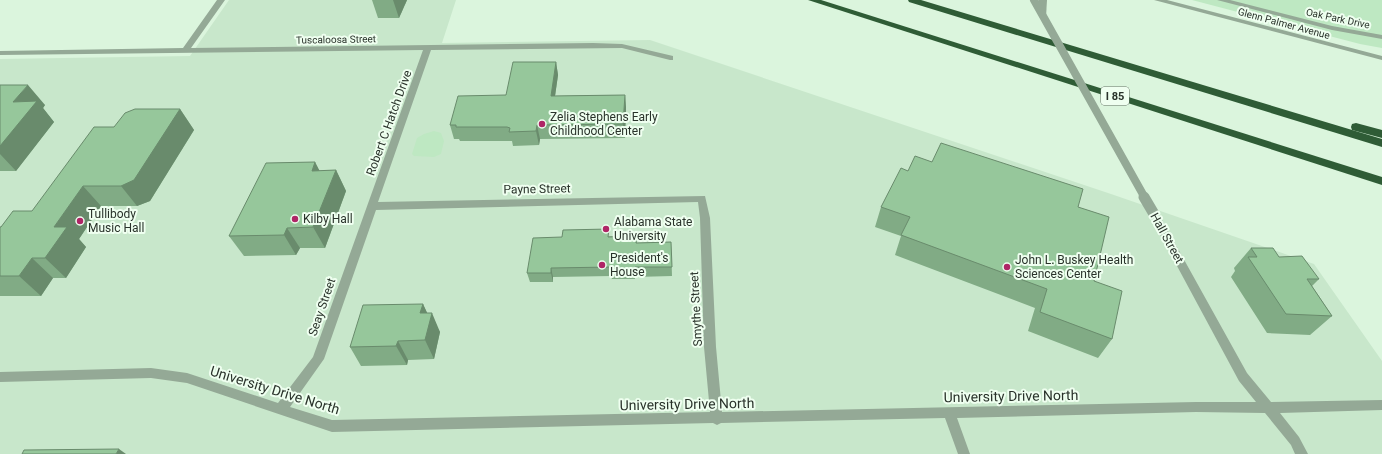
<svg xmlns="http://www.w3.org/2000/svg" width="1382" height="454" font-family="Roboto,sans-serif">
	<style>
		.built { fill: #c8e7cb }
		.green { fill: #bee8c2 }
		.lines { fill: none; stroke-linecap: round; stroke-linejoin: round }
		.minor { fill: #94a996; fill-rule: evenodd }
		.motorway { fill: #2f5c36; fill-rule: evenodd }
		.minor-bridge-far1 { stroke: #94a996; stroke-width: 8 }
		.minor-bridge { stroke: #94a996; stroke-width: 11 }
		.wall { fill: #81ab85 }
		.shaded-wall { fill: #698b6c }
		.building { fill: #96c79b; stroke: #698b6c }
		.poi-dot { fill: #af2566; stroke: #effff0; stroke-width: 1.5 }
		.labels { text-anchor: middle; stroke-width: 4; stroke-linejoin: round; paint-order: stroke }
		.far-street-label { font-size: 10px; fill: #29322a; stroke: #effff0 }
		.shield { fill: #effff0; stroke: #647065; stroke-width: 1 }
		.shield-label { font-size: 11px; font-weight: bold; fill: #29322a }
		.poi-label { font-size: 12px; fill: #29322a; stroke: #effff0; text-anchor: start }
		.street-label { font-size: 12px; fill: #29322a; stroke: #effff0 }
		.near-street-label { font-size: 14px; fill: #29322a; stroke: #effff0 }
	</style>
	<rect width="100%" height="100%" fill="#dbf5dd"/>
	<polygon class="built" points="229,0 456,0 442,43 650,40 1111,194 1314,264 1382,361 1382,454 0,454 0,59 190,56"/>
	<g class="green">
		<polygon points="1192,0 1382,0 1382,48 1360,44"/>
		<polygon points="434,131 441,133 444,141 441,154 434,157 414,156 412,154 417,138 424,134"/>
	</g>
	<g class="lines">
		<g class="minor">
			<path d="M217 0H225L191 48 593 43 622 44 673 56V60H670L622 48 431 50 378 202 705 196 710 218 716 347 722 412 1196 402H1256L1239 381 1149 214 1154 210 1157 211 1247 373 1271 402 1382 400V410L1280 413 1299 437 1308 454H1295L1291 445 1265 413 1196 412 957 418 970 454H958L945 418 721 423 717 425 713 423 332 432 187 383 151 378 0 382V372L151 368 187 373 278 403 313 357 423 50 0 55V51L183 48ZM698 202 700 218 704 347 710 412 332 420 290 407 324 359 376 210Z"/>
			<polygon points="1039,0 1047,0 1046,17 1043,17 1039,15"/>
			<polygon points="1154,0 1167,0 1382,56 1382,60"/>
			<polygon points="1217,0 1230,0 1332,26 1382,35 1382,39 1332,30"/>
		</g>
		<g class="motorway">
			<polygon points="808,0 821,0 1382,177 1382,185"/>
			<polygon points="908,0 921,0 1382,139 1382,147 909,2"/>
			<polygon points="1356,123 1382,130 1382,138 1352,130 1351,127 1352,124"/>
		</g>
		<polyline class="minor-bridge-far1" points="1034,0 1145,198"/>
		<polyline class="minor-bridge" points="1144,197 1154,214"/>
	</g>
	<g class="wall">
		<polygon points="372,0 407,0 399,18 378,18"/>
		<polygon points="556,62 558,75 555,96 625,95 626,108 625,138 540,139 539,145 513,146 512,141 460,141 459,139 454,139 450,125 506,95"/>
		<polygon points="0,85 45,105 43,108 54,122 16,171 0,171"/>
		<polygon points="180,109 194,130 150,201 137,206 101,206 79,239 86,247 66,278 53,278 41,296 0,296 0,227 32,211 114,127"/>
		<polygon points="315,162 319,171 336,170 346,191 325,248 300,248 296,255 244,256 229,236"/>
		<polygon points="932,162 1078,207 1094,281 1112,339 1098,358 1028,331 1035,308 895,255 901,236 875,227 881,207 908,171"/>
		<polygon points="636,236 637,243 671,242 672,276 635,277 635,279 612,279 611,276 553,277 553,282 530,282 527,273 562,237"/>
		<polygon points="1251,248 1279,257 1319,279 1312,286 1332,316 1310,335 1267,333 1231,277 1235,271 1234,268"/>
		<polygon points="423,304 427,313 440,332 434,359 408,360 407,365 361,366 350,347"/>
	</g>
	<g class="shaded-wall">
		<polygon points="393,0 407,0 399,18"/>
		<polygon points="556,62 558,75 553,110 551,96"/>
		<polygon points="28,85 45,105 43,108 54,122 16,171 0,154 0,146 13,102"/>
		<polygon points="625,95 626,108 625,138 623,124"/>
		<polygon points="180,109 194,130 150,201 137,206 121,186"/>
		<polygon points="537,125 540,139 539,145 536,131"/>
		<polygon points="315,162 326,183 312,171"/>
		<polygon points="336,170 346,191 325,248 313,227"/>
		<polygon points="83,186 101,206 79,239 86,247 66,278 45,258 54,227"/>
		<polygon points="287,228 300,248 296,255 284,235"/>
		<polygon points="32,258 53,278 41,296 19,276"/>
		<polygon points="551,268 553,277 553,282 551,273"/>
		<polygon points="423,304 430,319 432,313 440,332 434,359 425,340 420,313"/>
		<polygon points="398,341 408,360 407,365 396,346"/>
		<polygon points="119,449 126,454 116,454"/>
	</g>
	<g class="building">
		<polygon points="513,62 556,62 551,96 625,95 623,124 537,125 536,131 509,132 510,128 507,127 456,127 456,125 450,125 458,96 506,95"/>
		<polygon points="0,85 28,85 13,102 37,101 0,146"/>
		<polygon points="135,109 180,109 134,180 121,186 83,186 54,227 67,227 45,258 32,258 19,276 0,276 0,227 1,227 13,211 32,211 94,127 114,127 125,113"/>
		<polygon points="941,143 1083,189 1078,207 1109,217 1094,281 1122,291 1112,339 1040,312 1047,289 901,235 910,217 881,207 901,168 908,171 915,156 932,162"/>
		<polygon points="315,162 312,171 336,170 313,227 287,228 284,235 229,236 266,163"/>
		<polygon points="609,229 608,237 636,236 636,243 671,242 672,267 635,267 635,269 611,270 611,267 551,268 551,273 527,273 533,238 562,237 563,230"/>
		<polygon points="1251,248 1273,248 1279,257 1302,256 1319,279 1307,279 1332,316 1286,314 1248,257 1257,257"/>
		<polygon points="423,304 420,313 432,313 425,340 398,341 396,346 350,347 363,305"/>
		<polygon points="119,449 116,454 22,454 24,450"/>
	</g>
	<g class="poi-dot">
		<circle cx="542" cy="124" r="4"/>
		<circle cx="295" cy="219" r="4"/>
		<circle cx="80" cy="221" r="4"/>
		<circle cx="606" cy="229" r="4"/>
		<circle cx="602" cy="265" r="4"/>
		<circle cx="1007" cy="267" r="4"/>
	</g>
	<g class="labels">
		<g class="far-street-label">
			<text transform="translate(1338 18) rotate(12)" y="4">Oak Park Drive</text>
			<text transform="translate(1284 23) rotate(15)" y="4">Glenn Palmer Avenue</text>
			<text transform="translate(336 39) rotate(-1)" y="4">Tuscaloosa Street</text>
		</g>
		<rect class="shield" x="1101" y="87" width="28" height="18" rx="3"/>
		<g class="shield-label">
			<text x="1115" y="100">I 85</text>
		</g>
		<g class="poi-label">
			<text x="550" y="121">Zelia Stephens Early<tspan x="550" dy="14">Childhood Center</tspan></text>
			<text x="88" y="218">Tullibody<tspan x="88" dy="14">Music Hall</tspan></text>
			<text x="303" y="223">Kilby Hall</text>
			<text x="614" y="226">Alabama State<tspan x="614" dy="14">University</tspan></text>
			<text x="610" y="262">President's<tspan x="610" dy="14">House</tspan></text>
			<text x="1015" y="264">John L. Buskey Health<tspan x="1015" dy="14">Sciences Center</tspan></text>
		</g>
		<g class="street-label">
			<text transform="translate(389 123) rotate(-70)" y="4">Robert C Hatch Drive</text>
			<text transform="translate(537 189) rotate(-1)" y="4">Payne Street</text>
			<text transform="translate(1167 238) rotate(61)" y="4">Hall Street</text>
			<text transform="translate(322 307) rotate(-71)" y="4">Seay Street</text>
			<text transform="translate(696 309) rotate(-93)" y="4">Smythe Street</text>
		</g>
		<g class="near-street-label">
			<text transform="translate(275 390) rotate(17)" y="5">University Drive North</text>
			<text transform="translate(1011 396) rotate(-1)" y="5">University Drive North</text>
			<text transform="translate(687 404) rotate(-1)" y="5">University Drive North</text>
		</g>
	</g>
</svg>
